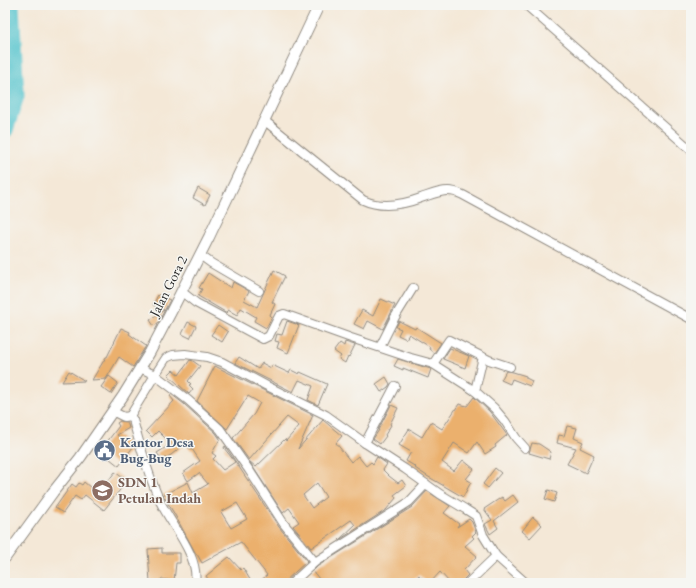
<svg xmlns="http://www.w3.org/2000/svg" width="696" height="588" font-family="'EB Garamond',serif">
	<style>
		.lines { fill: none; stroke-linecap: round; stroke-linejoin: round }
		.river { stroke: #58c5ce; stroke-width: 17 }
		.building { fill: #ebb06d; fill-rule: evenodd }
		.minor-casing { stroke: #908a81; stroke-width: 10 }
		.tertiary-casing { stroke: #908a81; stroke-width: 12 }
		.minor { stroke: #fff; stroke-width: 8 }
		.tertiary { stroke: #fff; stroke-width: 10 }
		.labels { text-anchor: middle; stroke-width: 3; stroke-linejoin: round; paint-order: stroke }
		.street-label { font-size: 14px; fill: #2b2b2b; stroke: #f6f6f2 }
		.service-label { font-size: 14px; font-weight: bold; fill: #4e5e75; stroke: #f6f6f2; text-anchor: start }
		.education-label { font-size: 14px; font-weight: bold; fill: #785e54; stroke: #f6f6f2; text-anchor: start }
	</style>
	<rect width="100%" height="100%" fill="#f6f6f2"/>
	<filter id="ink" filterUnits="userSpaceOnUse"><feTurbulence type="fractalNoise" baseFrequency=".025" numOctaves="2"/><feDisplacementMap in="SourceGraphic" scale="8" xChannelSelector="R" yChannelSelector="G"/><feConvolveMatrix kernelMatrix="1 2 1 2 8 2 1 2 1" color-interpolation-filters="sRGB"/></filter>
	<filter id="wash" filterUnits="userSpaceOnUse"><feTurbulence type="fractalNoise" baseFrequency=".012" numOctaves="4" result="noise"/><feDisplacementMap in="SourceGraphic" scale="16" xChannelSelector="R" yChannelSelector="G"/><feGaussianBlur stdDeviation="0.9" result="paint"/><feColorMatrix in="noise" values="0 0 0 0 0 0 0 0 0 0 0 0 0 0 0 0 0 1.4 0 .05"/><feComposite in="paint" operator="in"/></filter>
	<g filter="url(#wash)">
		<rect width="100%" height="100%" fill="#f4e8d7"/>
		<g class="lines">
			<polyline class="river" points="5,130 16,96 11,5"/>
		</g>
		<g id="blocks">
			<g class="building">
				<polygon points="198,188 210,195 205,205 193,198"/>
				<polygon points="274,270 285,276 272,302 275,304 270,315 272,317 266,328 254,321 256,317 241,308 237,315 228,310 227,313 198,296 202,289 199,288 208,273 231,288 233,282 249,291 244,300 257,307"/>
				<polygon points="158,295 170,300 158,323 154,326 150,320 164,310 153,305"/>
				<polygon points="381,299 395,305 383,329 368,321 364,329 354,324 362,310 373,316"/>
				<polygon points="287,321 299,325 288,353 277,348 279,342 275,341 277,334 282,335"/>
				<polygon points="399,321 415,329 416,327 441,343 434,353 429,349 430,347 409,334 406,339 398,335 401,329 396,327"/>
				<polygon points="188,322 196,326 190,338 182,334"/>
				<polygon points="218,325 228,332 222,342 211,335"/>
				<polygon points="121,328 130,332 129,334 146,346 144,349 133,367 119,357 106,379 92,380 106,357 107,357"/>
				<polygon points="345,342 355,345 349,357 348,356 345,363 339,359 341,356 334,351 340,343 344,346"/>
				<polygon points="450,348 469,356 465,368 443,359"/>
				<polygon points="239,357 258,369 262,363 271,368 272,365 289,373 291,370 299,374 300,372 327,384 318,405 308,400 313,386 299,380 293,392 235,363"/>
				<polygon points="398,359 431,369 428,378 403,368 403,370 394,366"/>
				<polygon points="190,360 193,361 200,366 188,381 191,384 189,385 193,389 189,394 168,375 173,370 179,375"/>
				<path d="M215 366 313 415 298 449 323 420 342 436 336 443 351 462 358 456 366 466 371 462 373 464 377 457 387 464 383 470 389 476 398 483 402 480 406 486 394 495 396 498 386 510 339 540 355 525 351 520 311 548 293 526 299 522 289 508 283 513 249 461 256 467 285 439 286 441 299 426 287 417 249 460 233 438 254 414 260 403 248 396 227 429 197 401ZM317 483 326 497 312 508 303 495Z"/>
				<polygon points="69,371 85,381 62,382"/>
				<polygon points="506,371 513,372 526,376 526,378 532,381 530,386 512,379 510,384 501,380"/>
				<polygon points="109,376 118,383 111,394 101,387"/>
				<polygon points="386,377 390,384 388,387 381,392 376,384"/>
				<path d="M171 394 184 404 216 433 220 439 212 453 216 456 213 459 223 470 235 462 224 448 225 446 279 527 307 561 283 583H258L267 575 241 542 202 563 197 554H196L175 515 163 495 188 482 193 493 208 484 199 473 188 481 183 473 200 461 192 449 191 450 186 443 171 455 162 460 157 453 171 444 158 431 152 437 146 431 174 401 170 396ZM237 503 247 519 231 528 221 512Z"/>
				<polygon points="474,397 490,412 507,435 495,445 496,447 485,454 477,442 469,453 454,443 442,462 454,471 463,460 474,469 466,479 471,482 463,497 427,476 415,468 416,467 406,461 411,452 399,445 409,429 422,437 431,422 442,429 459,404 467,406"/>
				<polygon points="391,405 398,408 390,424 391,425 385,435 386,436 380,444 373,439 379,430 378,430"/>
				<polygon points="120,421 127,422 129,428 117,435 133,447 119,466 100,451 119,426 117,423"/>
				<polygon points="567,426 577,428 574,438 583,442 580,448 594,455 586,473 567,464 576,448 557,443 559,435 564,436"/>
				<polygon points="532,443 539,444 551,452 549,459 529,453"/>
				<polygon points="495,468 501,473 488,488 483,484"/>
				<polygon points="115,472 127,481 104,510 85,495 81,500 75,496 63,513 55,508 72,484 76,487 79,483 82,485 84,482 98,494"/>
				<polygon points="548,490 557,493 554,502 545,499"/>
				<polygon points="427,491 450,506 444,513 459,524 457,527 469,519 472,522 476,532 472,536 474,538 465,546 477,556 464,570 468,575 460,583 450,583 440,572 430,583 427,583 419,575 411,583 322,583 313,571 318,566 412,507"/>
				<polygon points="513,495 518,502 494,521 498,528 490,534 485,524 492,520 484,509 502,497 505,501"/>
				<polygon points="533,517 542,525 530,538 522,531"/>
				<polygon points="162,548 162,553 180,553 180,563 176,563 174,581 161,579 160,583 150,583 148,549"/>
				<polygon points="229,557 241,570 243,568 252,583 205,583 208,579 206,576"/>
			</g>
		</g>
	</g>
	<g filter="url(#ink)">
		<use href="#blocks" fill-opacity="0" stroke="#908a81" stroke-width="1"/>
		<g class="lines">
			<defs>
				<g id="minor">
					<polyline points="526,5 691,150"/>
					<path d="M265 121 363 200C382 209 402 205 421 198 430 195 439 191 448 191 453 191 459 193 463 195L691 319"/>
					<polyline points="200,255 211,263 259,291"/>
					<polyline points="182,292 196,303 263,339 269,336 279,316 284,314 351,338 411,358 433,364 475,391 494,408 505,421 516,438 525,448"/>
					<polyline points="380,347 395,317 413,288"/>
					<polyline points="433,364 449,340 489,360 510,367"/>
					<polyline points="475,391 483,357"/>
					<path d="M112 411 124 417 130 416 133 420C140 446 148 474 159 499 169 523 200 555 195 583"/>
					<polyline points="130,416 155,375 140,368"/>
					<polyline points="365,443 395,386"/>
					<polyline points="315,562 284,524 249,470 220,429 188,400 155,375 166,358 173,355 185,354 207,357 222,362 267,386 326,415 365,443 405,469 440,494 465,509 476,516 483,535 496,556 526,583"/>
					<polyline points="292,583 315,562 409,502 426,484"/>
					<polyline points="468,583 496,556"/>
				</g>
				<polyline id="tertiary" points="5,558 53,492 80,458 123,396 150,352 171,312 209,237 319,5"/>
			</defs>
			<use href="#minor" class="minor-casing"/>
			<use href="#tertiary" class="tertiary-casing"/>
			<use href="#minor" class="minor"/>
			<use href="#tertiary" class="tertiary"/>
		</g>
	</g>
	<defs>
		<symbol id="civic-disc" viewBox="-11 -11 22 22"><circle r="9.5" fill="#5c6f8a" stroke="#f6f6f2"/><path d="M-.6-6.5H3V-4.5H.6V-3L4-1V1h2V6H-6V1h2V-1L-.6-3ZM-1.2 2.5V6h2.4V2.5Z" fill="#fff"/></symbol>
		<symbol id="school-disc" viewBox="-11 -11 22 22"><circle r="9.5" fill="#8d6e63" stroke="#f6f6f2"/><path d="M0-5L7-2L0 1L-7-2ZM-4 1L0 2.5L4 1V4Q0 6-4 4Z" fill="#fff"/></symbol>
	</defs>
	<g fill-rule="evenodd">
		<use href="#civic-disc" x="92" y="438" width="25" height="25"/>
		<use href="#school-disc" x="90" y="478" width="25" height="25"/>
	</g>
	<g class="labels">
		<g class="street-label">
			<text transform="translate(168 286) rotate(-63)" y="5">Jalan Gora 2</text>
		</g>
		<g class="service-label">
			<text x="120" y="447">Kantor Desa<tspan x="120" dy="16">Bug-Bug</tspan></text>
		</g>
		<g class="education-label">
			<text x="118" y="487">SDN 1<tspan x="118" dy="16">Petulan Indah</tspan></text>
		</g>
	</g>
	<rect width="696" height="588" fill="none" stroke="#f6f6f2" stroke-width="20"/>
</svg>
